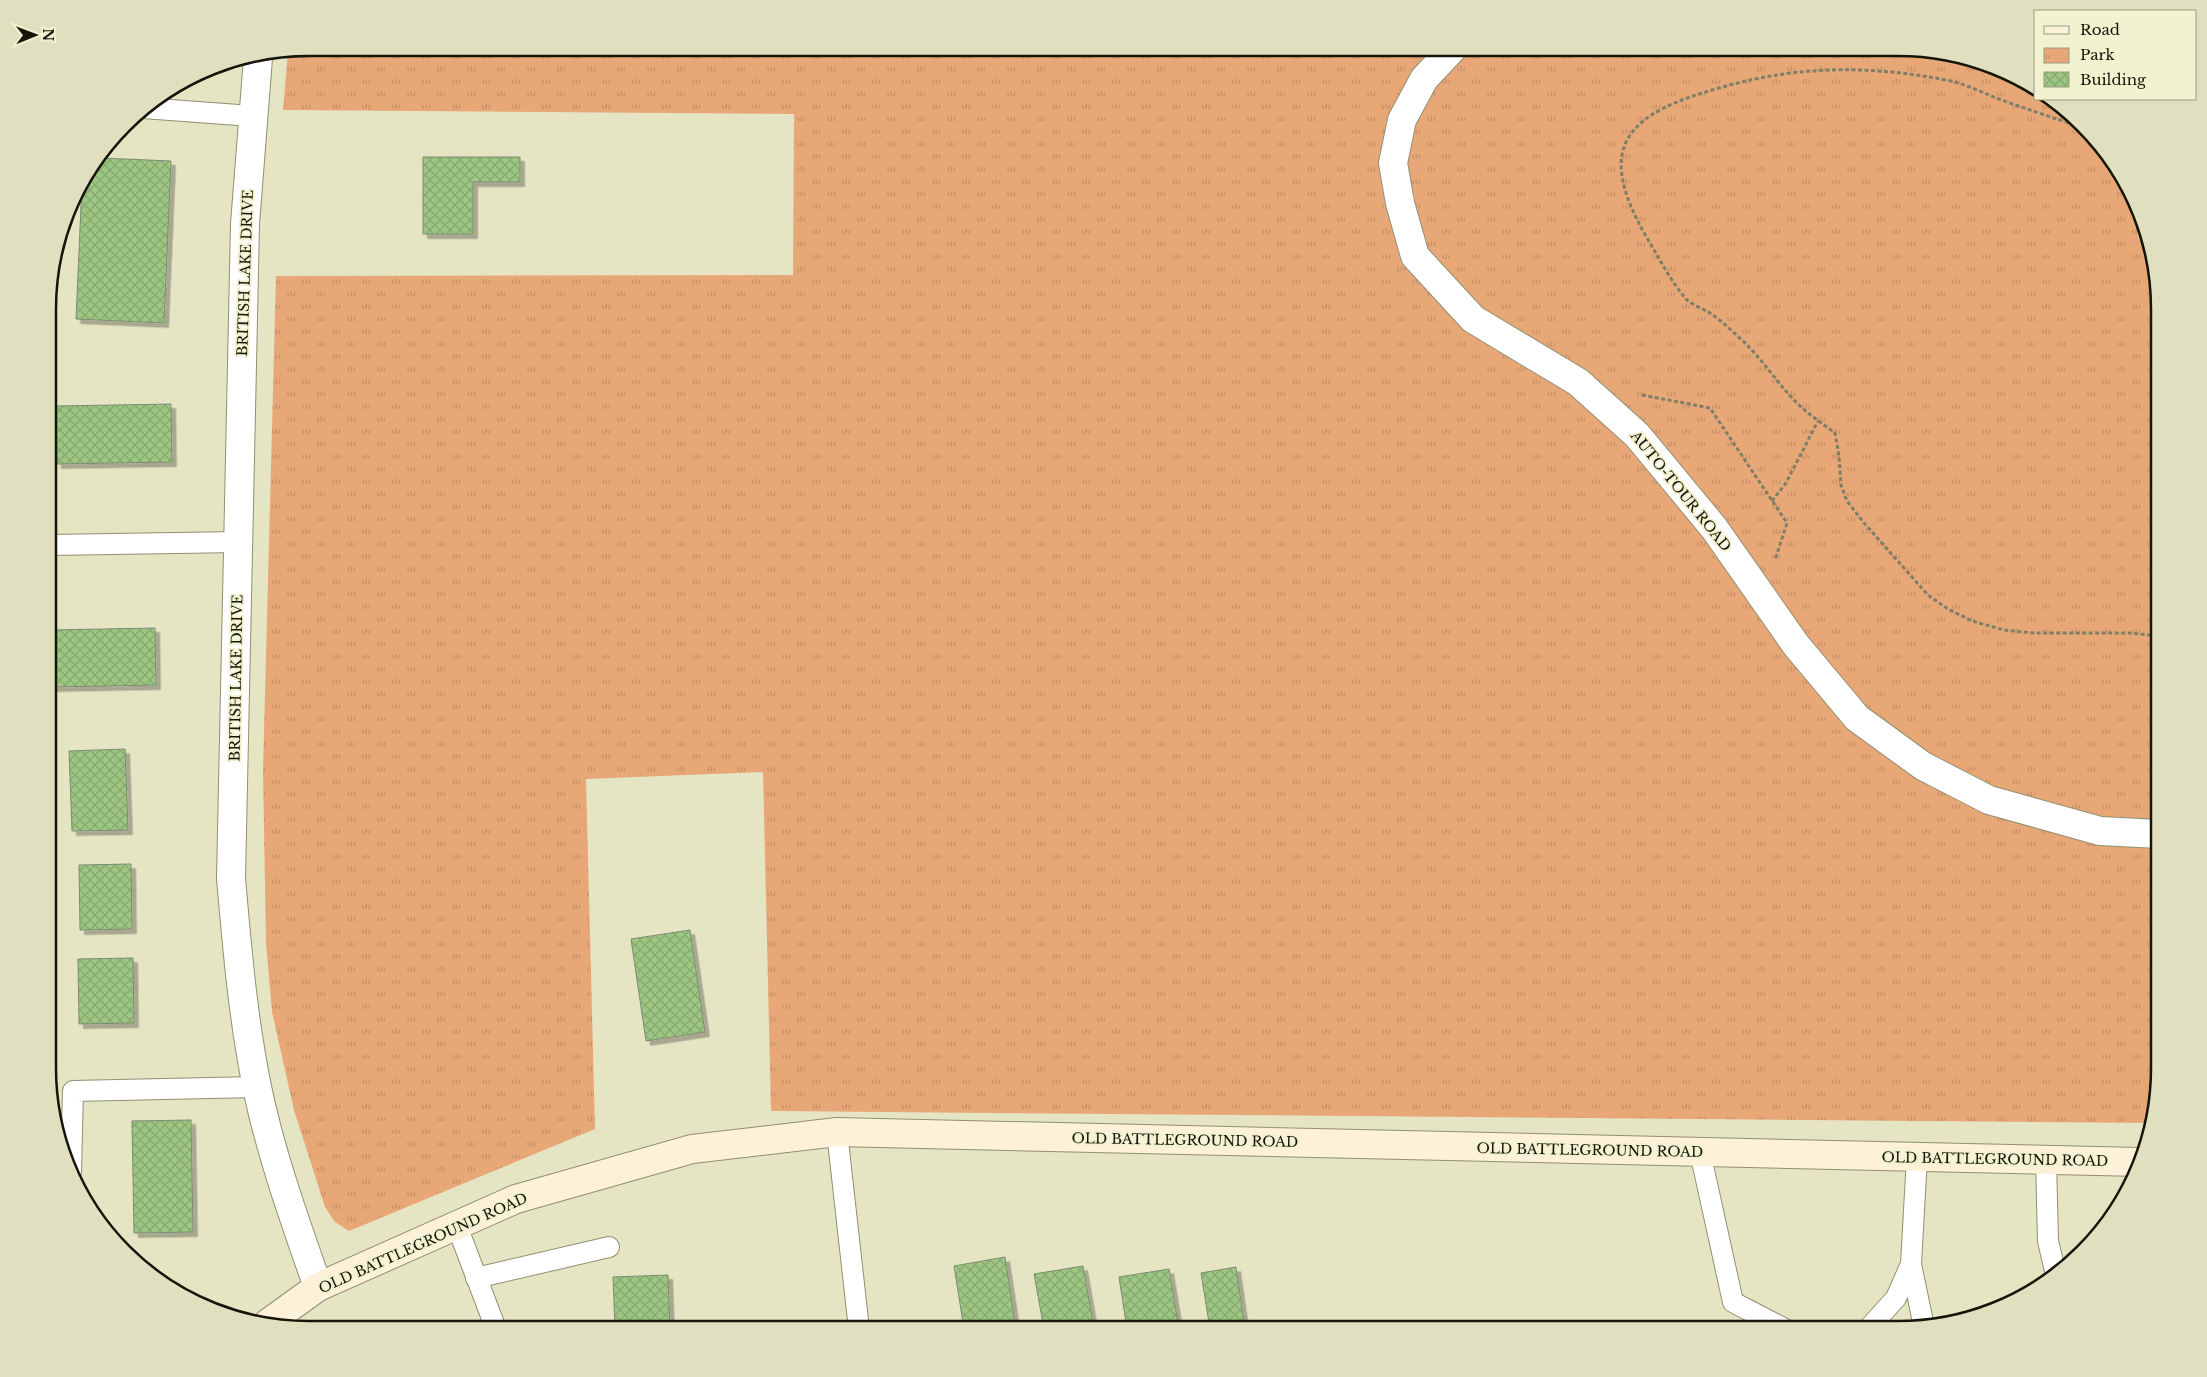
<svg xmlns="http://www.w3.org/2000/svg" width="2207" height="1377" font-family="'Libre Baskerville',serif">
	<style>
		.park { fill: url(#park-tufts) }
		.building { fill: url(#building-cross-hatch); stroke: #7c8c72; filter: url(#shadow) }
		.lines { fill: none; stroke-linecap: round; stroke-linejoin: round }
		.lane-casing { stroke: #909072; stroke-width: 22 }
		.street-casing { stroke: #909072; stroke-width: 30 }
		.secondary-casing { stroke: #909072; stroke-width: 30 }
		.path { stroke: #7f7f68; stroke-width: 3; stroke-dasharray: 4 2.5; stroke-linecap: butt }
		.lane { stroke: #fff; stroke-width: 20 }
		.street { stroke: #fff; stroke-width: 28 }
		.secondary { stroke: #fdf1da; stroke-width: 28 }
		.labels { text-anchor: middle; stroke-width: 4; stroke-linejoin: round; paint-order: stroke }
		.street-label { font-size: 14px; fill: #151509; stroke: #f2f2d1 }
		.rim { fill: none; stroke: #151509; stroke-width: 2.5 }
	</style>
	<defs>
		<pattern id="park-tufts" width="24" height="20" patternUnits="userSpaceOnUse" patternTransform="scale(1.25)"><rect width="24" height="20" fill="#e8a777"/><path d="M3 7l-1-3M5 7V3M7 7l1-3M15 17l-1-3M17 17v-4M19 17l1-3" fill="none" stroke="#c68f66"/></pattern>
		<pattern id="building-cross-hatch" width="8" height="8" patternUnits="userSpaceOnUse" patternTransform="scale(1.25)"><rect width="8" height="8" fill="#9dc682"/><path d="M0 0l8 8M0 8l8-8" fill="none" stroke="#86a96f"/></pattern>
		<filter id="shadow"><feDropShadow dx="4.5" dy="4.5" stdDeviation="0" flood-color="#0004"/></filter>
	</defs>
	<rect width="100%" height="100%" fill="#e5e5c4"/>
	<polygon class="park" points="309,48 1898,48 1966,56 2036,88 2036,99 2052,99 2083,124 2125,179 2151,241 2159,292 2159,1085 2151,1123 771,1111 763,772 586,779 595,1129 349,1231 335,1222 325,1207 294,1110 272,1012 266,943 263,771 276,276 793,275 794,114 283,110 288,52"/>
	<g class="building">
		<polygon points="423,157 520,157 520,182 473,182 473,234 423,234"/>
		<polygon points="102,158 171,161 164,323 76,319 82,183"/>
		<polygon points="171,404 172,462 57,464 56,406"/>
		<polygon points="155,628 156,685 51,687 50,630"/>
		<polygon points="125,749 128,830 72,831 69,751"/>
		<polygon points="131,864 132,929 80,930 79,865"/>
		<polygon points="690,930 705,1032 646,1041 631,939"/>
		<polygon points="133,958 134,1023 79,1024 78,959"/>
		<polygon points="191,1120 193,1232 134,1233 132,1121"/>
		<polygon points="1005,1257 1016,1329 964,1329 954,1266"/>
		<polygon points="1083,1266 1094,1329 1044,1329 1034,1274"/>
		<polygon points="1236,1267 1245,1329 1210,1329 1201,1273"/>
		<polygon points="1169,1269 1179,1329 1127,1329 1119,1277"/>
		<polygon points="668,1275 670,1329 615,1329 613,1277"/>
	</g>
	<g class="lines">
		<defs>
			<g id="lane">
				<polyline points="143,108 252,116"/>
				<polyline points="50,545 239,542"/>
				<polyline points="837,1132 859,1329"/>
				<polyline points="1700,1152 1733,1302 1785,1329"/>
				<polyline points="2046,1160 2048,1241 2056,1275"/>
				<polyline points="71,1172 73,1091 257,1087"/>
				<polyline points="457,1226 496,1329"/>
				<polyline points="1911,1264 1924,1327"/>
				<polyline points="476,1278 609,1247"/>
				<polyline points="1868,1329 1896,1298 1911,1264 1917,1157"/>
			</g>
			<g id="street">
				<polyline points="1453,48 1424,79 1402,120 1393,163 1400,203 1415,256 1473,319 1578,382 1637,435 1714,528 1796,645 1857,718 1923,766 1989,800 2100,831 2159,834"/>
				<path d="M258 58 245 224 231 878C237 948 243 1018 257 1087 271 1155 295 1221 318 1287"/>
			</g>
			<polyline id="secondary" points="268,1323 318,1287 516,1199 692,1149 837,1132 2140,1162"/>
		</defs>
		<use href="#lane" class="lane-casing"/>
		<use href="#street" class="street-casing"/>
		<use href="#secondary" class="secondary-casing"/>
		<g class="path">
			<path d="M2087 129C2057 119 2026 109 1996 98 1982 92 1967 85 1951 81 1871 65 1798 65 1719 88 1627 114 1593 145 1647 238 1659 258 1671 282 1687 300 1693 305 1703 309 1710 313 1722 321 1732 331 1743 341 1764 361 1779 386 1800 406 1811 416 1823 424 1835 433L1839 456 1841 485 1847 501 1864 523 1928 595 1948 609 1972 621 2004 630 2034 633H2129L2159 636"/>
			<polyline points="1642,395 1710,408 1787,523 1775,560"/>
			<polyline points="1772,501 1786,483 1818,421"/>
		</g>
		<use href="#lane" class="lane"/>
		<use href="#street" class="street"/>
		<use href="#secondary" class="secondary"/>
	</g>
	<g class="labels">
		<g class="street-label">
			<text transform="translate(245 273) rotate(-88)" y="5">BRITISH LAKE DRIVE</text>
			<text transform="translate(1681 491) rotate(51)" y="5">AUTO-TOUR ROAD</text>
			<text transform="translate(236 678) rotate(-89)" y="5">BRITISH LAKE DRIVE</text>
			<text transform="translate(1185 1140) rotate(1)" y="5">OLD BATTLEGROUND ROAD</text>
			<text transform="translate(1590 1150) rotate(1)" y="5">OLD BATTLEGROUND ROAD</text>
			<text transform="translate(1995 1159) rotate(1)" y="5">OLD BATTLEGROUND ROAD</text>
			<text transform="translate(423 1243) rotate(-24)" y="5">OLD BATTLEGROUND ROAD</text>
		</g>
	</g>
	<path d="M0 0H2207V1377H0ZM309 56H1898A253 253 0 0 1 2151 309V1068A253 253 0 0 1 1898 1321H309A253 253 0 0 1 56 1068V309A253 253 0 0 1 309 56Z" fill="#e0e0c1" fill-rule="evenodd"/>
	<path class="rim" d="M309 56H1898A253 253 0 0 1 2151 309V1068A253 253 0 0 1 1898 1321H309A253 253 0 0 1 56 1068V309A253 253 0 0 1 309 56Z"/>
	<rect x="2034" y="10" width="162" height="90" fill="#f2f2d1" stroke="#9a9a81"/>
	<rect x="2044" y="26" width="25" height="8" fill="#fdf1da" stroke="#9a9a81"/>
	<text x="2080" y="35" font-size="15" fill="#151509">Road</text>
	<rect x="2044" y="48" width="25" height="15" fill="url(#park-tufts)" stroke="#9a9a81"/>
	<text x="2080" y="60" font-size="15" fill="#151509">Park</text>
	<rect x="2044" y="72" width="25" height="15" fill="url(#building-cross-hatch)" stroke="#9a9a81"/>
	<text x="2080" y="85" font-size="15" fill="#151509">Building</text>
	<g transform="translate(35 35) rotate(89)" stroke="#f2f2d1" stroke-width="4" paint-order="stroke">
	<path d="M0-4L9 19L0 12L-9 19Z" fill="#151509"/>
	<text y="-8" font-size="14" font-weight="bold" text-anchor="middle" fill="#151509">N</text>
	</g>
</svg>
